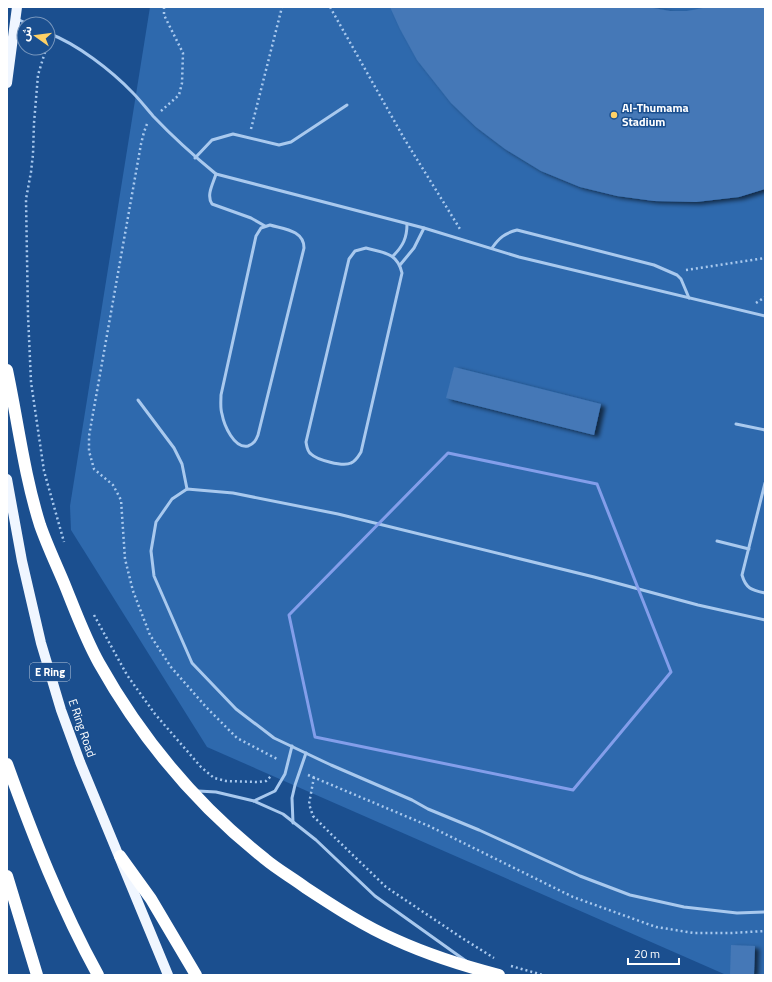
<svg xmlns="http://www.w3.org/2000/svg" width="772" height="982" font-family="'Titillium Web','Noto Sans Arabic',sans-serif">
	<style>
		.green { fill: #2e69ad }
		.building { fill: #4478b7; filter: url(#shadow) }
		.lines { fill: none; stroke-linecap: round; stroke-linejoin: round }
		.path { stroke: #a9c9ee; stroke-width: 2.5; stroke-dasharray: 2 3; stroke-linecap: butt }
		.service { stroke: #a9c9ee; stroke-width: 3 }
		.primary { stroke: #f0f6ff; stroke-width: 10 }
		.motorway { stroke: #fff; stroke-width: 12 }
		.marked { fill: none; stroke: #839eea; stroke-width: 3; stroke-linejoin: round }
		.poi-dot { fill: #ffd166; stroke: #1b4f8f; stroke-width: 1.5 }
		.labels { text-anchor: middle; stroke-width: 3; stroke-linejoin: round; paint-order: stroke }
		.shield { fill: #1b4f8f; stroke: #bbcadd; stroke-width: 1 }
		.shield-label { font-size: 11px; font-weight: bold; fill: #fff }
		.poi-label { font-size: 12px; font-weight: bold; fill: #fff; stroke: #1b4f8f; text-anchor: start }
		.street-label { font-size: 12px; fill: #fff; stroke: #1b4f8f }
	</style>
	<defs>
		<filter id="shadow"><feDropShadow dx="4.5" dy="2.5" stdDeviation="2" flood-color="#0009"/></filter>
	</defs>
	<rect width="100%" height="100%" fill="#1b4f8f"/>
	<polygon class="green" points="150,7 765,7 765,975 724,974 207,747 71,530 70,506"/>
	<g class="building">
		<polygon points="390,7 648,7 670,11 687,11 708,7 765,7 765,189 739,197 696,202 654,201 617,196 580,187 541,171 505,149 476,127 451,103 417,60 400,29"/>
		<polygon points="454,367 601,404 594,435 446,398"/>
		<polygon points="731,945 755,946 754,974 730,974"/>
	</g>
	<g class="lines">
		<g class="path">
			<polyline points="330,7 405,140 460,229"/>
			<polyline points="45,52 38,75 34,123 33,154 31,172 26,199 28,315 31,382 44,471 64,542"/>
			<polyline points="161,111 179,95 182,83 183,53 164,15 164,7"/>
			<polyline points="147,124 144,132 141,144 89,436 89,451 94,469 113,485 121,500 125,559 133,591 150,635 171,667 206,707 237,738 279,760"/>
			<polyline points="251,129 282,7"/>
			<polyline points="686,270 765,258"/>
			<polyline points="756,303 765,297"/>
			<polyline points="94,615 127,675 155,714 201,767 214,778 226,781 257,782 266,781 271,776"/>
			<polyline points="308,775 429,826 573,897 656,927 694,933 731,933 765,931"/>
			<polyline points="314,777 309,804 313,816 330,833 386,887 462,938 494,958"/>
			<polyline points="511,966 543,975"/>
		</g>
		<g class="service">
			<polyline points="17,19 28,24"/>
			<path d="M48 33C77 44 111 70 133 93 140 100 146 108 153 116 173 137 194 156 216 174L424 228 519 257 765 316"/>
			<polyline points="195,158 212,140 233,134 279,145 291,142 347,105"/>
			<path d="M216 174C213 184 206 195 212 204L251 218 265 226"/>
			<path d="M270 225C283 229 304 230 304 248L258 435C256 440 254 444 248 446 234 449 224 425 222 414 220 408 221 401 221 395L256 236 261 228Z"/>
			<path d="M366 248C383 253 397 252 402 273L361 452C358 457 356 461 351 463 343 467 317 460 311 454 307 451 307 447 306 442L349 259 355 251Z"/>
			<path d="M492 248C499 238 505 233 517 230L654 265 677 275 681 279 689 298"/>
			<path d="M393 256C403 246 407 238 407 224"/>
			<polyline points="400,265 414,248 424,228"/>
			<polyline points="138,400 174,448 182,464 187,489"/>
			<polyline points="736,424 765,430"/>
			<path d="M765 483 742 575C746 589 752 590 765 593"/>
			<polyline points="717,541 749,549"/>
			<polyline points="765,620 698,605 594,577 338,514 233,493 187,489 172,499 156,522 151,551 154,576 192,663 236,709 274,738 331,765 412,800 428,809 479,830 580,876 630,895 684,907 737,913 765,912"/>
			<polyline points="198,791 216,792 254,801 283,814 316,840 375,896 466,961"/>
			<polyline points="254,801 275,791 285,774 292,746"/>
			<polyline points="293,823 292,798 295,785 306,753"/>
		</g>
		<g class="primary">
			<polyline points="7,83 17,7"/>
			<polyline points="7,479 22,561 41,643 61,710 80,762 168,975"/>
		</g>
		<g class="motorway">
			<path d="M7 370C18 422 24 474 40 525 47 545 56 564 64 583 75 610 85 638 99 663 141 738 198 806 265 859 278 870 293 878 306 888 335 907 364 926 396 940 429 955 464 966 499 975"/>
			<path d="M7 764C33 836 61 908 98 975"/>
			<polyline points="120,856 151,899 196,975"/>
			<polyline points="7,876 37,975"/>
		</g>
	</g>
	<path class="marked" d="M448 453 597 484 671 672 573 790 315 737 289 615Z"/>
	<circle class="poi-dot" cx="614" cy="115" r="4"/>
	<g class="labels">
		<rect class="shield" x="30" y="663" width="40" height="18" rx="3"/>
		<g class="shield-label">
			<text x="50" y="676">E Ring</text>
		</g>
		<g class="poi-label">
			<text x="622" y="112">Al-Thumama<tspan x="622" dy="14">Stadium</tspan></text>
		</g>
		<g class="street-label">
			<text transform="translate(82 728) rotate(71)" y="4">E Ring Road</text>
		</g>
	</g>
	<rect width="772" height="982" fill="none" stroke="#ffffff" stroke-width="16"/>
	<g transform="translate(36 36) rotate(284)"><circle r="19" fill="#1b4f8f" stroke="#7695bc"/>
	<path d="M0-3L7 15L0 10L-7 15Z" fill="#ffd166"/>
	<text y="-6" font-size="11" font-weight="bold" text-anchor="middle" fill="#ffffff">ش</text>
	</g>
	<path d="M628 958v6h51v-6" fill="none" stroke="#ffffff" stroke-width="2"/>
	<text x="634" y="958" font-size="12" fill="#ffffff" stroke="#1b4f8f" stroke-width="3" paint-order="stroke">20 m</text>
</svg>
